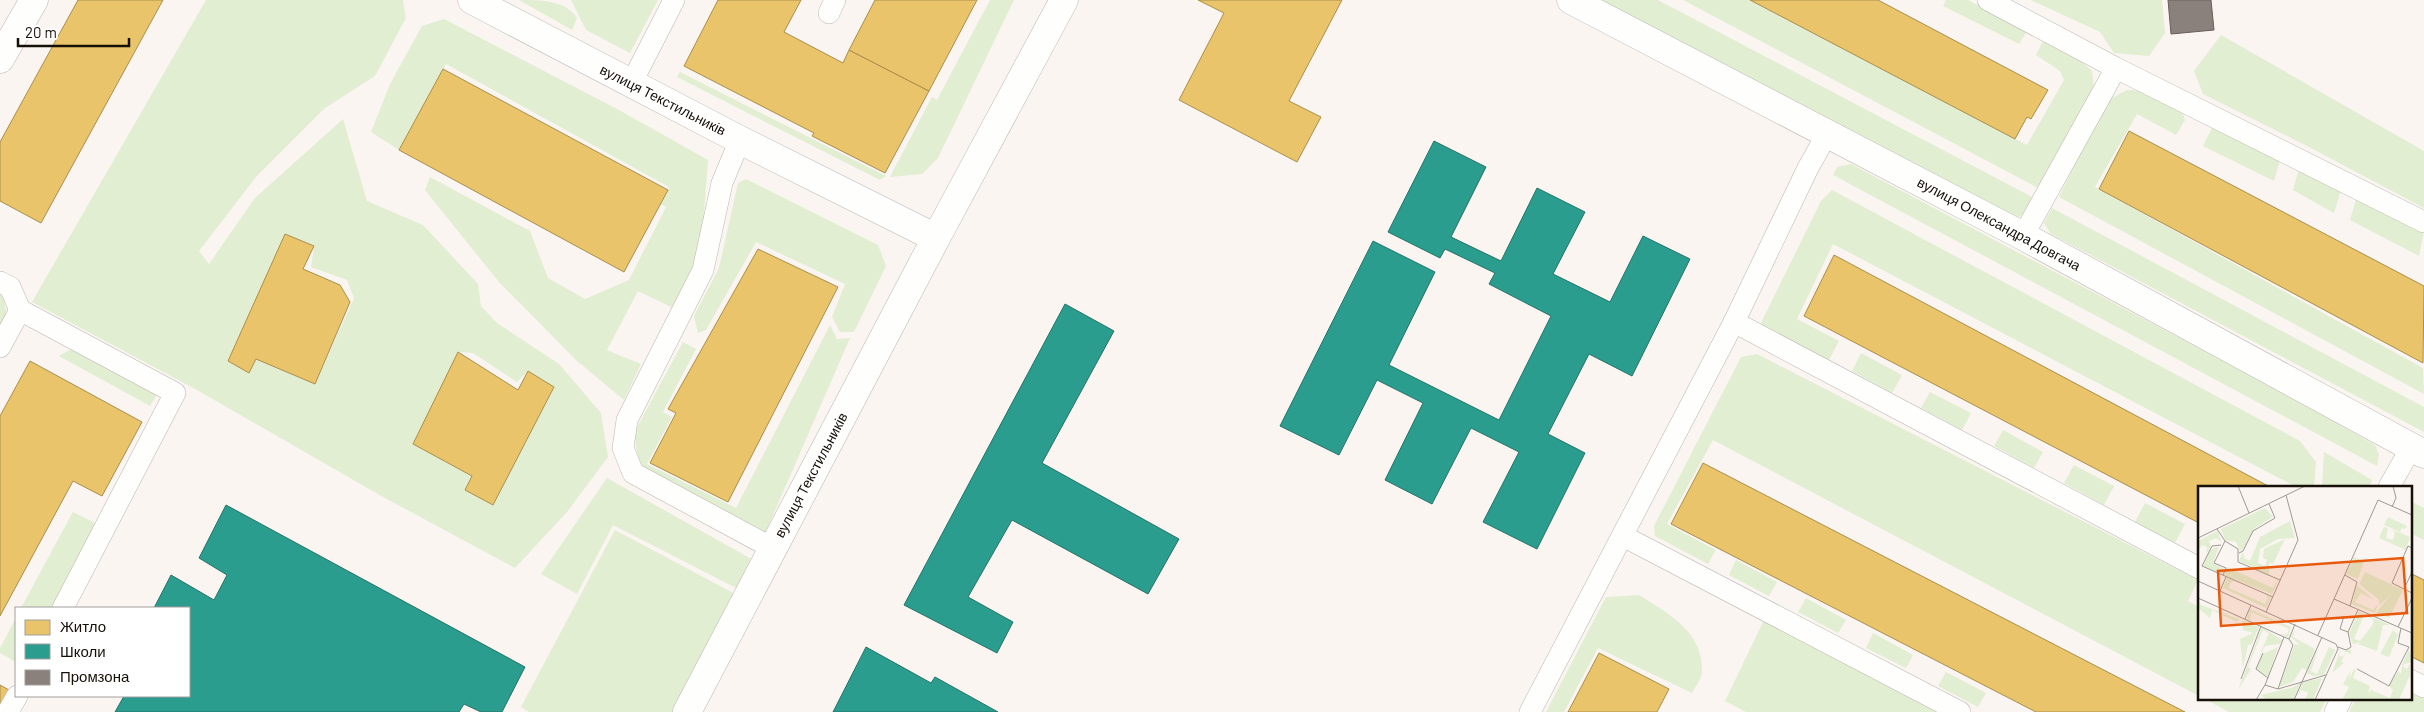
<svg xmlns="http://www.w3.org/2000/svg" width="2424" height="712" font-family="Barlow,sans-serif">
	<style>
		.green { fill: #e1eed1; fill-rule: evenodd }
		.homes { fill: #e9c46a; stroke: #aa8e4d }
		.schools { fill: #2a9d8f; stroke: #247367 }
		.industry { fill: #8a817c; stroke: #685f5a }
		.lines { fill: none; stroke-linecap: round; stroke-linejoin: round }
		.lane-casing { stroke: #bbb5b0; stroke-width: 22 }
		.street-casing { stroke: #bbb5b0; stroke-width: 29 }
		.secondary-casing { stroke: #bbb5b0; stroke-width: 29 }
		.lane { stroke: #fefefd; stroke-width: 21 }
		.street { stroke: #fefefd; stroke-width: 28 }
		.secondary { stroke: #fefefd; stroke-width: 28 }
		.labels { text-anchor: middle; stroke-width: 5; stroke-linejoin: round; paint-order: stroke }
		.street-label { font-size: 14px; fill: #171009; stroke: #fff }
		.inset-road { fill: none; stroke: #9f9994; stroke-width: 1 }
		.view { fill: #e8590c; fill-opacity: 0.15; stroke: #e8590c; stroke-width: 2.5 }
		.inset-edge { fill: none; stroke: #171009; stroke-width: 2.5 }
	</style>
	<rect width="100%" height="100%" fill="#faf5f1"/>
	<g class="green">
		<path d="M206 0H403L406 18 375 76 325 108 256 177 199 251 209 264 255 198 343 119 367 201 423 225 478 284 481 306 497 323 559 364 601 413 608 457 567 512 515 568 383 497 197 390 32 302ZM285 234 314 246 311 267 347 280 354 298 315 384 256 359 249 373 228 361ZM459 352 473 353 517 382 528 371 554 387 492 505 466 490 472 476 413 444Z"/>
		<path d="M519 0C540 0 566 0 577 18L572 30Z"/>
		<polygon points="571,0 658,0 630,53 586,30"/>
		<polygon points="990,0 1014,0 938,158 922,174 890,177 932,97 937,100"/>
		<polygon points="1600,0 1658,0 2034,198 2023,215 2015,218"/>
		<polygon points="1683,0 1750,0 2027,145 2064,80 2060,71 2036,55 2044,39 2075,56 2092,71 2094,88 2040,189"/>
		<polygon points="1946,0 1968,0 2027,31 2019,44 1943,6"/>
		<polygon points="2031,0 2162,0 2165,33 2149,56 2114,53 2100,32"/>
		<polygon points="444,19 619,110 708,160 703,228 692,272 673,308 638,291 607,350 641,364 624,400 576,360 499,282 425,190 430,177 530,231 548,278 585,299 629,280 666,207 660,204 669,187 446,64 399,150 371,132 390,84 422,26"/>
		<polygon points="2221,35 2424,151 2424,208 2307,146 2203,94 2194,71"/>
		<polygon points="680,72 886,176 880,180 677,77"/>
		<polygon points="2127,90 2155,91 2180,105 2185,120 2176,135 2137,114 2095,187 2423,368 2424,394 2059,197 2106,101"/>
		<polygon points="2213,126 2280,160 2274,181 2203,146"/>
		<polygon points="1851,164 2306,405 2375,445 2379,454 2377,466 1833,175 1837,167"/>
		<polygon points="2299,169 2341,190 2334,213 2293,190"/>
		<polygon points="746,179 878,245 886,266 854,332 840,332 832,317 845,284 756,242 706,330 698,333 694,316 719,268 738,183"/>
		<polygon points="1832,190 2300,441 2316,462 2314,487 2296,487 1833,244 1797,319 1839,341 1829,360 1760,325 1821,201"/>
		<polygon points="2357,196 2424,231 2419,256 2350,220"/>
		<polygon points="2052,208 2424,407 2424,432 2051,234 2044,223"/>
		<polygon points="0,292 3,293 7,318 0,332"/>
		<polygon points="830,325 837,339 850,338 764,536 648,474 638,459 634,433 683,342 696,349 663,412 672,417 647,464 736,508"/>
		<polygon points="77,346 160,389 150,406 59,356"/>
		<polygon points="1861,353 1902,375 1892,393 1852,371"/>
		<polygon points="1757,354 2198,580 2188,601 2199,607 2199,696 1713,440 1667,524 1716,550 1708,564 1655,536 1654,526 1741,357"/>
		<polygon points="1930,392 1971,413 1962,430 1921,408"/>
		<polygon points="2003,430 2043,452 2034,468 1994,446"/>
		<polygon points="2324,452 2372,480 2369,487 2322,487"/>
		<polygon points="2074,465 2114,486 2104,505 2064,483"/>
		<polygon points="607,478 755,561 738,589 613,525 577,594 541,574"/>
		<polygon points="2410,501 2424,508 2424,540 2410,533"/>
		<polygon points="2145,503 2185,524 2175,543 2135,522"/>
		<polygon points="73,512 99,525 54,608 21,608"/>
		<polygon points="615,530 737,595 674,712 529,712 521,707"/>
		<polygon points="1736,560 1777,582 1769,596 1729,575"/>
		<path d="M1639 595C1669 614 1703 631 1702 672 1701 679 1695 687 1692 693L1598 648 1564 712H1546L1606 597Z"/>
		<polygon points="1806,598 1846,620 1838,633 1798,612"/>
		<polygon points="16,618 16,662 0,653 0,648"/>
		<polygon points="1765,618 1947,712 1746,712 1725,701"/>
		<polygon points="1873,633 1913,655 1906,668 1866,648"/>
		<polygon points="1946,672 1986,693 1978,707 1938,686"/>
		<polygon points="2410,689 2424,696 2424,712 2349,712 2356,698 2410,698"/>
		<polygon points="2203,698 2327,698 2320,712 2229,712"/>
	</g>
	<g class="homes">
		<polygon points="78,0 163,0 41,223 0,201 0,142"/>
		<polygon points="718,0 801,0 784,32 843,63 849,50 929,91 885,173 812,136 814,133 684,66"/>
		<polygon points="875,0 977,0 929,91 849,50"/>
		<polygon points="1198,0 1342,0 1289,101 1321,117 1297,162 1179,100 1224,13"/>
		<polygon points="1750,0 1878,0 2048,90 2031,119 2027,117 2015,139"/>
		<polygon points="443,69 668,190 624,272 399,150"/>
		<polygon points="2129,131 2424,286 2423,363 2099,189"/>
		<polygon points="285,234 314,246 303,269 340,285 350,302 315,384 256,359 249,373 228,361"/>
		<polygon points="758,249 838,287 728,502 650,463 676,413 668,409"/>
		<polygon points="1834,255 2270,487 2199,487 2199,523 1804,316"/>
		<polygon points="458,352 518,390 528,371 554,387 493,505 465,490 472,476 413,444"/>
		<polygon points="30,361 142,422 102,496 73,481 0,616 0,416"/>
		<polygon points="1703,463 2185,712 2036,712 1671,524"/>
		<polygon points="2410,573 2424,580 2424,663 2410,656"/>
		<polygon points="1599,653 1669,689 1657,712 1568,712"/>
		<polygon points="0,685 9,690 0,707"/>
	</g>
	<g class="schools">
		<polygon points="1434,141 1486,167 1451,237 1501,261 1537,188 1585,212 1553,274 1610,302 1643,236 1690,259 1632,376 1589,354 1548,434 1585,453 1537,549 1483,522 1519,452 1471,428 1432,504 1385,480 1423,403 1377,380 1339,455 1280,426 1373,241 1435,272 1389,365 1499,420 1551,316 1489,284 1495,273 1445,249 1440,258 1388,232"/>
		<polygon points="1065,304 1114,331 1042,463 1179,539 1148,594 1012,520 968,597 1013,622 997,653 904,605"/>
		<polygon points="226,505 525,667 502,712 481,712 464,704 459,712 115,712 124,696 189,696 189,608 154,608 171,575 214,600 227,575 199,558"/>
		<polygon points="866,647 931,683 935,677 998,712 833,712"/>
	</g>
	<polygon class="industry" points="2168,0 2211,0 2214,30 2171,34"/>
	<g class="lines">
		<defs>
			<g id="lane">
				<polyline points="1988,0 2116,68 2424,222"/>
				<polyline points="829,13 835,0"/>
				<polyline points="631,84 674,0"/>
				<polyline points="740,140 722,183 703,270 627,420 623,448 633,473 772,548"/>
				<polyline points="2023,236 2116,68"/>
				<polyline points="0,282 10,287 20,310 175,393 63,608"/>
				<polyline points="1734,322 2199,568"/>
				<polyline points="0,347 20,310"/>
				<polyline points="2389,487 2411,448"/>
				<polyline points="1623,536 1960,712"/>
				<polyline points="2410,680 2424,687"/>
				<polyline points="8,712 17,696"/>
				<polyline points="1530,712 1734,322 1808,168 1827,134"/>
				<polyline points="2335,712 2342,698"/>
			</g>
			<polyline id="street" points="687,712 936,238"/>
			<g id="secondary">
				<polyline points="472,0 740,140 936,238 1064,0"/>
				<polyline points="1571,0 2023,236 2424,454"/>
				<polyline points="0,59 34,0"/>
			</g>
		</defs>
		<use href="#lane" class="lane-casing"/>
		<use href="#street" class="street-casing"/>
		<use href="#secondary" class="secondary-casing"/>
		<use href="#lane" class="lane"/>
		<use href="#street" class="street"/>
		<use href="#secondary" class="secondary"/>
	</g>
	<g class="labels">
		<g class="street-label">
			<text transform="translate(663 100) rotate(27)" y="5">вулиця Текстильників</text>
			<text transform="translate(1999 224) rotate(28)" y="5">вулиця Олександра Довгача</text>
			<text transform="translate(811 475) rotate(-62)" y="5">вулиця Текстильників</text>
		</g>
	</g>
	<g transform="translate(2198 486)">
		<rect width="214" height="214" fill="#faf5f1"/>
		<path d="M67 22 75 31 57 42 46 62 42 65 38 56 27 54 23 43ZM190 31 209 40 207 43 204 42 202 46 186 39ZM92 35 97 52 80 53 62 63 60 77 67 80 69 74 65 72 66 63 87 53 75 78 71 77V89L41 75 45 66 46 72 52 75 62 51ZM186 41 190 42 188 52 195 54 197 46 193 43 212 51 208 64 181 52ZM19 45 24 56 18 52 11 55 13 60 8 68 9 61 4 59 0 66V55ZM21 60 15 77 26 83 24 88 5 80 12 64ZM156 71 166 75 160 93 148 88ZM29 81 75 102 79 95 75 92 80 95 74 108 26 89ZM167 86 205 104 191 132 178 127 193 108 182 119 180 113 161 98ZM29 92 37 95 33 96 31 102 67 118 70 112 67 109 73 111 68 122 25 102ZM159 99 176 114 163 107 157 116 175 124 180 118 177 127 154 118ZM0 113 3 119 41 133 39 136 14 124 12 132 0 122ZM52 123 93 141 90 151 82 148H89L91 143 53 126 52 135 49 132ZM161 126 192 139H185L179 165 160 158 164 156 155 158 151 147ZM166 129 175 133V138L162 155 156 153ZM44 134 61 141 54 158 50 159 45 182 42 153 55 147 45 144ZM64 141 84 154 82 158 67 160 60 173 71 147 65 144 50 181 53 183 40 204ZM97 144 95 151 117 163 109 184 104 182 95 196 81 201 97 158 102 159 93 151ZM195 144 200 149 191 171 182 168ZM80 161 70 191 58 183 65 168ZM131 161 137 164 126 189 115 190 109 187 120 163 113 185 119 188ZM143 162 141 170 145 171 148 164 153 163V168L148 166 143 176 146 177 134 187ZM211 163 214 176 206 178 205 181 209 183 212 178V189L201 214H144L151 201 145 198 153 184 151 194 156 183 158 184 155 192 172 200 170 208 173 204 192 212 195 204 191 200 200 185 203 188 204 179ZM124 192 115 214H107L110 207 104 204 100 209 105 196ZM103 196 95 214H69L63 209 96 201Z" fill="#e1eed1" fill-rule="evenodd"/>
		<path class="inset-road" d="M40 0 51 27M194 21 198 12 195 0M19 43 27 55 16 77 28 82 25 89M0 52 107 0M27 55 40 63V76L82 94M23 59 14 60 4 80 75 111M214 62 210 60 194 97 214 107M41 67 45 65 55 45 77 32 71 18M147 89 159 96 152 120M0 95 138 158 140 163 117 214M206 103 214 86M22 105 28 91M0 112 86 151M136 113 180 14 214 29M68 126 100 54 88 9M146 130 142 143 150 146M47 133 53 119M200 141 214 112M120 149 136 113 214 147M140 161 148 164 153 161 150 146 160 124M65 167 58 183 70 192M159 183 191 200 211 161 200 157 203 142M43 193 63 140M67 199 80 203 128 189M80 203 95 159 91 153M58 214 67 199 86 151 91 153 97 138M96 214 124 151"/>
		<path class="view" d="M205 72 209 127 23 140 20 85Z"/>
		<rect width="214" height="214" class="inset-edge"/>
	</g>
	<rect x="15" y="607" width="175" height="90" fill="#ffffff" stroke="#a29f9d"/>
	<rect x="25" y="620" width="25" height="15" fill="#e9c46a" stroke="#a29f9d"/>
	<text x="60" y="632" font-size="15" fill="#171009">Житло</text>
	<rect x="25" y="644" width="25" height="15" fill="#2a9d8f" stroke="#a29f9d"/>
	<text x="60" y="657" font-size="15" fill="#171009">Школи</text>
	<rect x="25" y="670" width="25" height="15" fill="#8a817c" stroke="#a29f9d"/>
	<text x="60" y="682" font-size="15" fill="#171009">Промзона</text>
	<path d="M18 38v8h111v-8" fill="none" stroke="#171009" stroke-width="2.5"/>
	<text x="25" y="38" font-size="15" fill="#171009" stroke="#ffffff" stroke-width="4" paint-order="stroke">20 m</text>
</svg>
